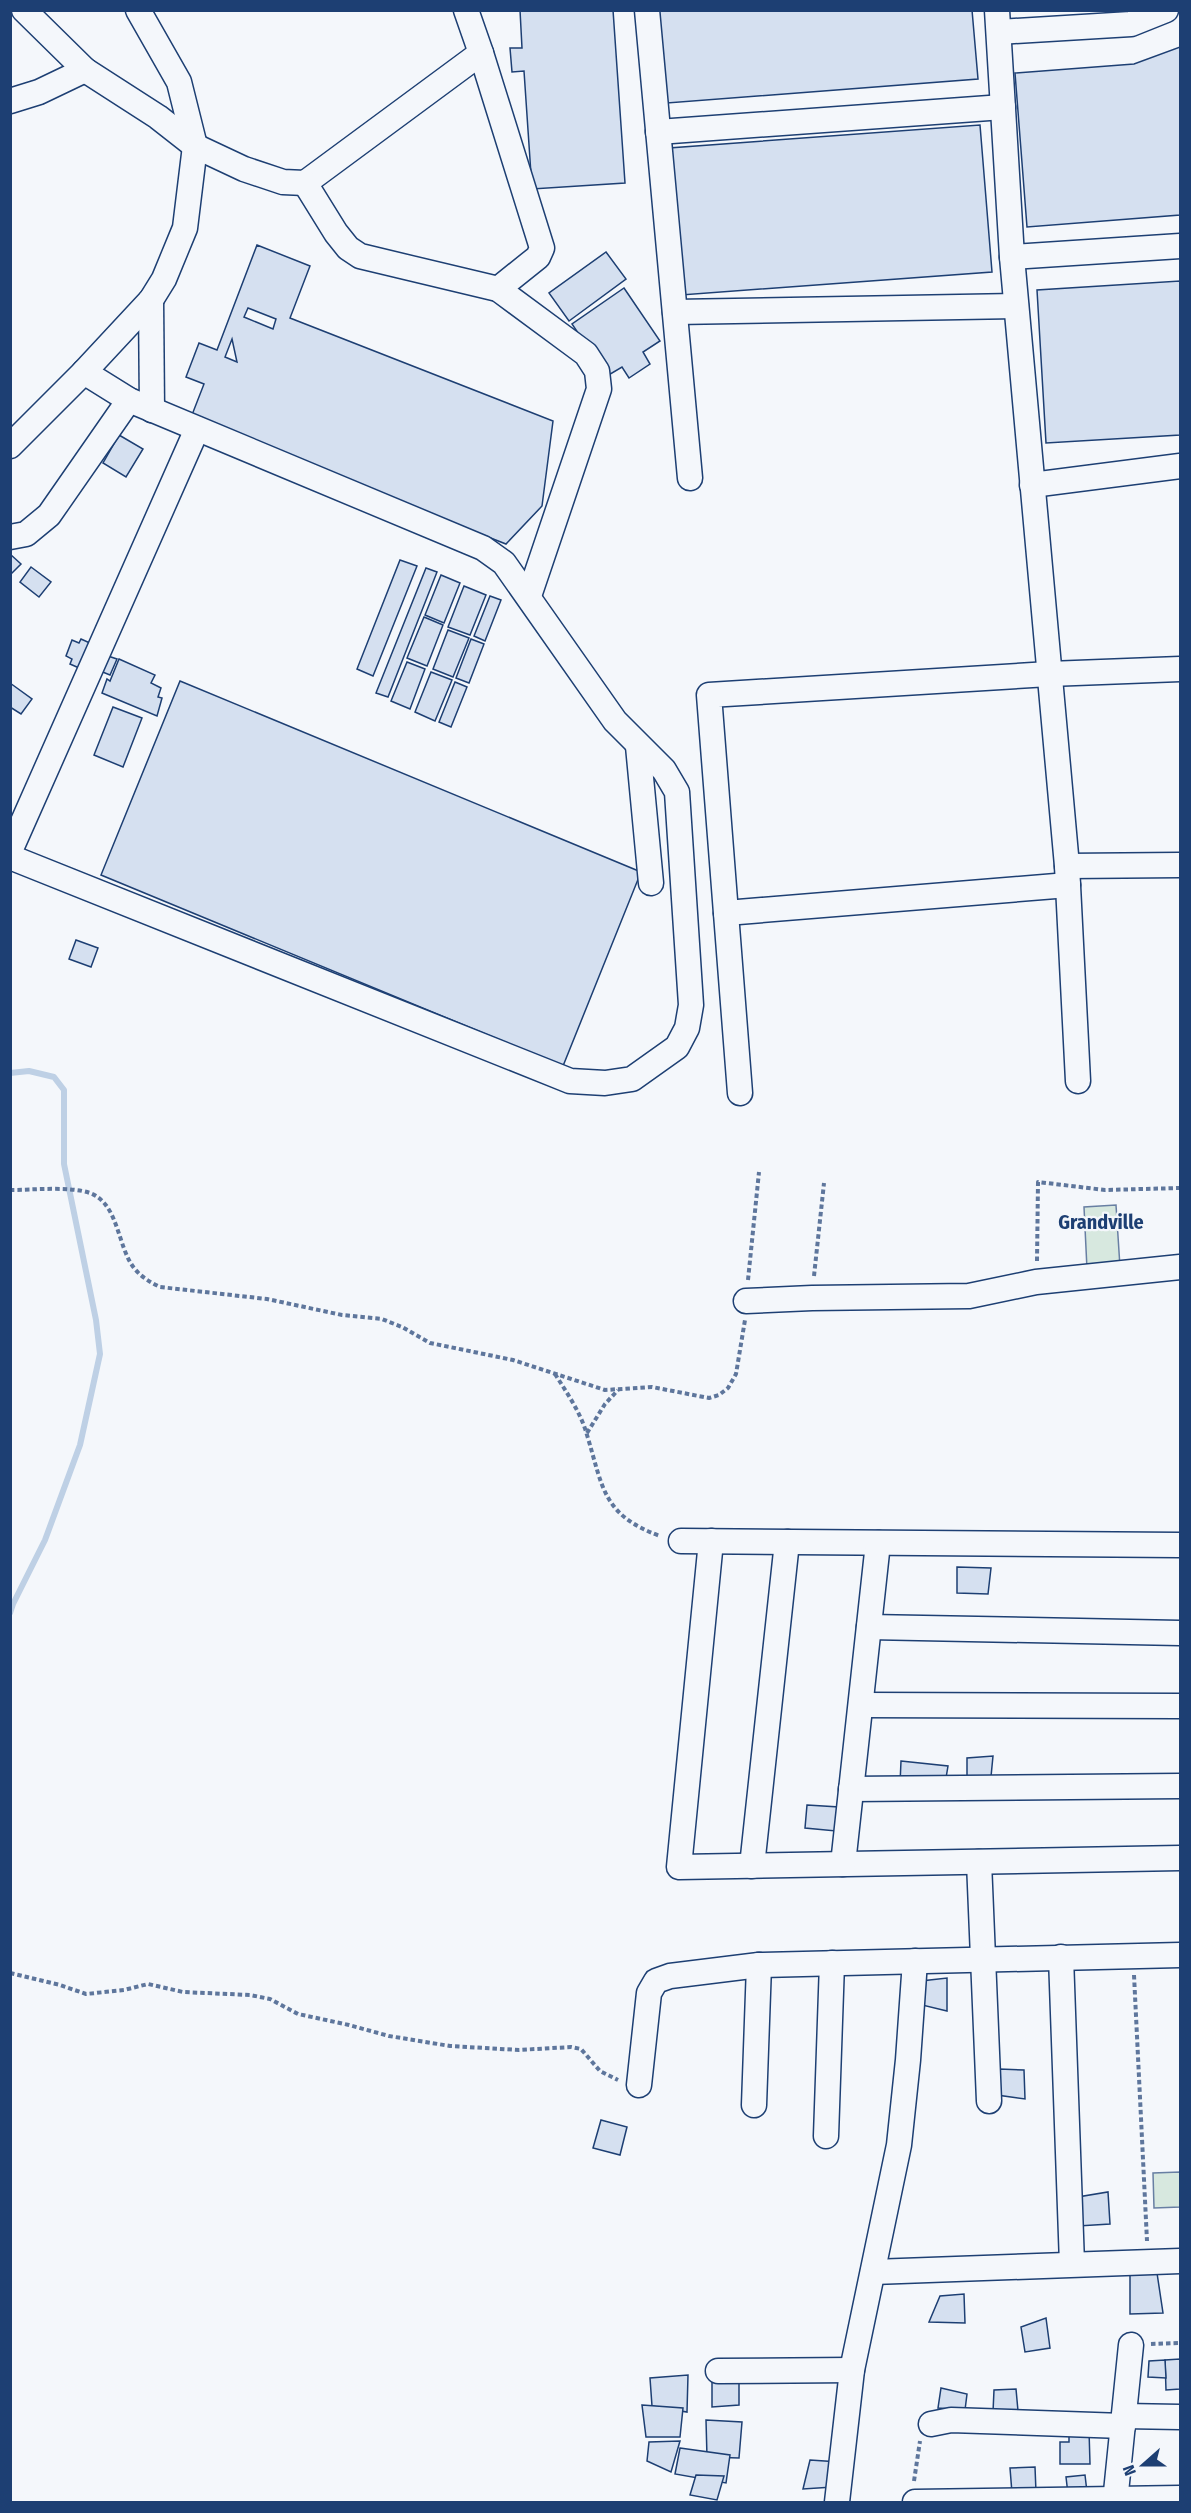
<svg xmlns="http://www.w3.org/2000/svg" width="1191" height="2513" font-family="'Fira Sans Condensed',sans-serif">
	<style>
		.green { fill: #d7e8df; stroke: #687fa3; stroke-width: 1.5 }
		.lines { fill: none; stroke-linecap: round; stroke-linejoin: round }
		.stream { stroke: #bed0e5; stroke-width: 6 }
		.building { fill: #d5e0f0; stroke: #1d3f73; stroke-width: 1.5; fill-rule: evenodd }
		.minor-casing { stroke: #1d3f73; stroke-width: 27 }
		.path { stroke: #5e769c; stroke-width: 4; stroke-dasharray: 4.5 3; stroke-linecap: butt }
		.minor { stroke: #f4f7fb; stroke-width: 24 }
		.labels { text-anchor: middle; stroke-width: 4.5; stroke-linejoin: round; paint-order: stroke }
		.neighbourhood-label { font-size: 20px; font-weight: bold; fill: #1d3f73; stroke: #f4f7fb }
	</style>
	<rect width="100%" height="100%" fill="#f4f7fb"/>
	<g class="green">
		<polygon points="1116,1205 1120,1267 1087,1269 1084,1207"/>
		<polygon points="1180,2172 1180,2207 1154,2208 1153,2173"/>
	</g>
	<g class="lines">
		<polyline class="stream" points="10,1073 29,1071 54,1077 64,1090 64,1164 96,1320 100,1354 80,1445 45,1540 13,1604 10,1613"/>
	</g>
	<g class="building">
		<polygon points="520,10 613,10 625,183 532,189 524,71 512,72 510,48 522,48"/>
		<polygon points="659,10 972,10 978,79 667,103"/>
		<polygon points="1180,47 1180,215 1027,227 1015,73 1134,64"/>
		<polygon points="980,125 992,272 681,295 669,148"/>
		<path d="M257 245 310 266 290 318 553 421 542 506 506 544 190 420 204 384 186 377 199 343 217 350ZM248 308 276 319 273 329 244 317ZM232 339 237 362 225 357Z"/>
		<polygon points="606,252 626,279 569,321 549,293"/>
		<polygon points="1180,281 1180,435 1046,443 1037,290"/>
		<polygon points="624,288 660,341 643,352 650,364 629,378 622,367 607,376 572,324"/>
		<polygon points="119,435 143,449 126,477 103,463"/>
		<polygon points="10,554 21,564 10,575"/>
		<polygon points="400,560 417,566 373,676 357,669"/>
		<polygon points="31,567 51,582 39,597 20,582"/>
		<polygon points="426,568 437,572 388,697 376,693"/>
		<polygon points="441,575 460,583 444,623 425,615"/>
		<polygon points="464,586 486,595 470,635 448,627"/>
		<polygon points="490,596 501,600 485,641 474,636"/>
		<polygon points="424,617 443,625 427,666 407,658"/>
		<polygon points="448,630 469,638 453,677 433,669"/>
		<polygon points="81,639 110,652 108,656 117,659 110,675 88,666 86,671 70,664 72,659 66,656 72,640 79,643"/>
		<polygon points="471,639 484,644 469,683 456,678"/>
		<polygon points="119,659 155,675 151,683 161,688 158,697 162,698 157,716 102,693 107,679 110,681"/>
		<polygon points="407,662 425,669 410,709 391,701"/>
		<polygon points="431,672 452,680 435,721 415,712"/>
		<polygon points="180,681 641,872 563,1066 101,875"/>
		<polygon points="455,682 467,687 451,727 439,722"/>
		<polygon points="10,683 32,699 21,714 10,707"/>
		<polygon points="113,707 142,718 123,767 94,755"/>
		<polygon points="76,940 98,948 91,967 69,959"/>
		<polygon points="957,1567 991,1568 988,1594 957,1593"/>
		<polygon points="993,1756 990,1787 967,1785 967,1758"/>
		<polygon points="901,1761 948,1766 945,1784 900,1784"/>
		<polygon points="807,1805 839,1807 836,1831 805,1828"/>
		<polygon points="947,1978 947,2011 922,2005 921,1981"/>
		<polygon points="999,2069 1024,2070 1025,2099 997,2095"/>
		<polygon points="601,2120 627,2127 620,2155 593,2148"/>
		<polygon points="1108,2192 1110,2224 1078,2226 1078,2197"/>
		<polygon points="1157,2273 1163,2313 1130,2314 1130,2275"/>
		<polygon points="964,2294 965,2323 929,2322 940,2296"/>
		<polygon points="1046,2318 1050,2348 1025,2352 1021,2327"/>
		<polygon points="1180,2359 1180,2389 1166,2390 1165,2360"/>
		<polygon points="1165,2360 1166,2378 1148,2377 1149,2361"/>
		<polygon points="688,2375 687,2412 652,2406 650,2378"/>
		<polygon points="712,2376 739,2378 739,2405 712,2407"/>
		<polygon points="941,2388 967,2394 965,2410 938,2408"/>
		<polygon points="1016,2389 1018,2411 993,2412 994,2390"/>
		<polygon points="642,2405 683,2408 680,2437 646,2437"/>
		<polygon points="706,2420 742,2422 739,2458 707,2457"/>
		<polygon points="1089,2430 1090,2464 1060,2464 1060,2442 1069,2442 1069,2431"/>
		<polygon points="680,2441 671,2472 647,2461 649,2442"/>
		<polygon points="680,2448 730,2455 726,2483 675,2474"/>
		<polygon points="810,2460 839,2462 833,2487 803,2489"/>
		<polygon points="1035,2467 1036,2492 1012,2493 1010,2468"/>
		<polygon points="696,2475 724,2476 717,2500 690,2495"/>
		<polygon points="1085,2475 1087,2492 1068,2494 1066,2477"/>
	</g>
	<g class="lines">
		<defs>
			<g id="minor">
				<polyline points="24,10 85,70 158,117 195,146 244,169 283,182 305,183 481,53"/>
				<polyline points="466,10 481,53 542,248 538,257 498,289"/>
				<polyline points="647,10 690,478"/>
				<polyline points="997,10 1012,257 1067,866 1078,1081"/>
				<polyline points="999,32 1131,24 1166,10"/>
				<polyline points="10,101 39,92 85,70"/>
				<polyline points="658,132 1003,107"/>
				<polyline points="305,183 336,233 348,248 360,256 498,289 586,354 597,371 599,389 529,596"/>
				<polyline points="1012,257 1180,246"/>
				<polyline points="151,300 152,410"/>
				<polyline points="675,312 1016,306"/>
				<polyline points="10,446 84,372 151,300 164,279 185,228 195,146 179,82 138,10"/>
				<polyline points="1032,485 1180,466"/>
				<polyline points="10,537 26,534 49,515 129,400"/>
				<polyline points="638,746 651,883"/>
				<polyline points="10,851 197,429"/>
				<polyline points="10,857 570,1081 605,1083 632,1079 677,1047 687,1028 691,1005 677,792 664,770 615,721 504,563 483,548 129,400 84,372"/>
				<polyline points="1067,866 1180,865"/>
				<polyline points="726,913 1068,885"/>
				<polyline points="740,1093 709,695 1049,674 1180,669"/>
				<polyline points="746,1301 812,1298 969,1296 1036,1282 1180,1267"/>
				<polyline points="681,1541 1180,1545"/>
				<polyline points="711,1541 679,1867 1180,1858"/>
				<polyline points="869,1627 1180,1633"/>
				<polyline points="861,1705 1180,1706"/>
				<polyline points="851,1789 1180,1786"/>
				<polyline points="979,1862 989,2101"/>
				<polyline points="843,1864 878,1543"/>
				<polyline points="752,1866 787,1542"/>
				<polyline points="1061,1957 1072,2264"/>
				<polyline points="639,2085 649,1993 656,1981 670,1976 759,1965 1180,1955"/>
				<polyline points="754,2105 759,1965"/>
				<polyline points="826,2136 832,1963"/>
				<polyline points="873,2272 1180,2261"/>
				<polyline points="718,2371 852,2370"/>
				<polyline points="1124,2416 1180,2417"/>
				<polyline points="931,2424 951,2420 1123,2426"/>
				<polyline points="837,2502 852,2370 899,2145 908,2060 915,1961"/>
				<polyline points="915,2502 1180,2498"/>
				<polyline points="1115,2502 1131,2345"/>
			</g>
		</defs>
		<use href="#minor" class="minor-casing"/>
		<g class="path">
			<path d="M10 1190C33 1190 70 1186 90 1193 119 1204 117 1246 134 1268 141 1277 150 1282 160 1287L267 1299 342 1315 382 1319 402 1327 430 1343 513 1360 605 1390 652 1387 709 1398 719 1395 728 1388 736 1374 745 1320"/>
			<polyline points="1037,1261 1038,1182 1105,1190 1180,1188"/>
			<polyline points="814,1276 824,1183"/>
			<polyline points="748,1280 759,1172"/>
			<path d="M555 1374C567 1393 581 1413 587 1435 603 1487 602 1515 660 1536"/>
			<polyline points="587,1433 605,1404 618,1390"/>
			<polyline points="10,1973 60,1985 86,1994 124,1990 148,1984 183,1992 250,1995 270,1999 298,2014 349,2025 389,2036 450,2046 519,2050 571,2047 581,2049 600,2071 618,2080"/>
			<polyline points="1134,1975 1147,2241"/>
			<polyline points="1151,2344 1180,2343"/>
			<polyline points="914,2481 920,2441"/>
		</g>
		<use href="#minor" class="minor"/>
	</g>
	<g class="labels">
		<g class="neighbourhood-label">
			<text x="1101" y="1229">Grandville</text>
		</g>
	</g>
	<rect width="1191" height="2513" fill="none" stroke="#1d3f73" stroke-width="24"/>
	<g transform="translate(1143 2465) rotate(249)" stroke="#f4f7fb" stroke-width="4.5" paint-order="stroke">
	<path d="M0-4.5L10 22L0 15L-10 22Z" fill="#1d3f73"/>
	<text y="-9" font-size="16" font-weight="bold" text-anchor="middle" fill="#1d3f73">N</text>
	</g>
</svg>
